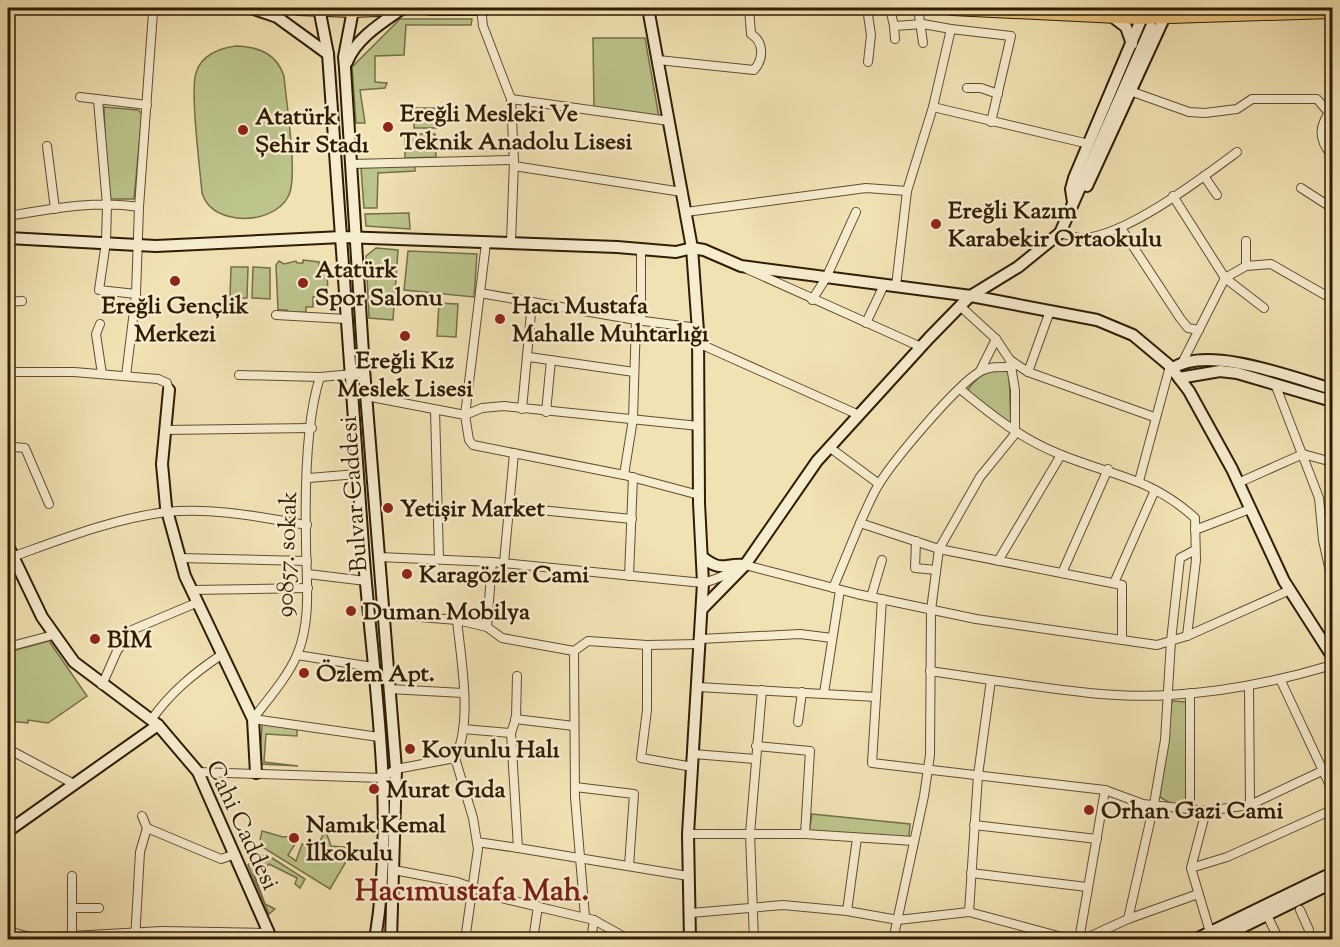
<svg xmlns="http://www.w3.org/2000/svg" width="1340" height="947" font-family="'Sorts Mill Goudy',serif">
	<style>
		.green { fill: #bcc38b; stroke: #767047; stroke-width: 1.5 }
		.lines { fill: none; stroke-linecap: round; stroke-linejoin: round }
		.street-casing { stroke: #604e2f; stroke-width: 10 }
		.secondary-casing { stroke: #2f1d03; stroke-width: 14 }
		.highway-casing { stroke: #2f1d03; stroke-width: 16 }
		.street { stroke: #f6ecce; stroke-width: 8 }
		.secondary { stroke: #f6ecce; stroke-width: 10 }
		.highway { stroke: #e8c17a; stroke-width: 14 }
		.poi-dot { fill: #8f2418; stroke: #f6ecce; stroke-width: 2 }
		.labels { text-anchor: middle; stroke-width: 5; stroke-linejoin: round; paint-order: stroke }
		.poi-label { font-size: 24px; font-weight: bold; fill: #2f1d03; stroke: #f6ecce; text-anchor: start }
		.street-label { font-size: 24px; fill: #2f1d03; stroke: #f6ecce }
		.district-label { font-size: 30px; font-weight: bold; fill: #7a1f14; stroke: #f6ecce }
	</style>
	<rect width="100%" height="100%" fill="#f1e2b3"/>
	<filter id="stains"><feTurbulence type="fractalNoise" baseFrequency=".00333" numOctaves="4"/><feColorMatrix values="0 0 0 0 .2 0 0 0 0 .09 0 0 0 0 .02 0 0 0 .5 -.17"/></filter>
	<radialGradient id="worn" r=".72"><stop offset=".6" stop-color="#630" stop-opacity="0"/><stop offset="1" stop-color="#630" stop-opacity=".3"/></radialGradient>
	<g class="green">
		<polygon points="400,19 472,19 471,25 406,25 404,55 375,56 375,82 387,83 385,88 360,90 365,123 356,123 352,67"/>
		<polygon points="593,38 645,38 659,117 594,109"/>
		<path d="M236 46C259 47 276 53 284 76 286 101 298 175 289 195 280 214 256 220 237 218 221 216 207 209 202 193 200 169 190 91 196 73 201 55 220 48 236 46Z"/>
		<polygon points="104,107 138,110 142,114 134,199 107,199"/>
		<rect x="414" y="108" width="23" height="20"/>
		<polygon points="405,134 435,134 436,157 405,158"/>
		<polygon points="415,165 415,171 378,173 377,208 364,208 361,168"/>
		<polygon points="409,213 410,229 366,226 365,214"/>
		<polygon points="376,248 398,250 393,320 369,318 366,256"/>
		<polygon points="408,251 477,254 474,297 404,290"/>
		<polygon points="303,260 319,262 319,271 327,270 328,296 313,297 313,307 306,307 306,312 288,313 287,310 278,310 276,265 279,261 284,264 296,261 297,263 303,263"/>
		<polygon points="231,267 248,267 247,298 230,298"/>
		<polygon points="253,267 270,268 270,299 252,298"/>
		<polygon points="439,303 458,304 456,337 437,336"/>
		<path d="M999 370 1009 372 1011 426 967 391C976 378 983 372 999 370Z"/>
		<polygon points="49,641 87,696 48,723 28,720 28,723 8,721 8,652"/>
		<polygon points="1172,701 1187,702 1186,805 1173,805 1160,797"/>
		<polygon points="262,724 297,729 297,736 266,734 264,762 298,766 260,764"/>
		<polygon points="812,814 910,824 909,837 809,832"/>
		<polygon points="325,829 331,846 354,848 330,889 259,845 262,831 283,837 293,836 295,844 288,855 296,861 302,844 318,847"/>
		<polygon points="257,854 272,858 305,879 300,888 295,884 297,878 269,864 260,874 254,874 265,904 275,909 269,914 248,865 250,863 256,868 263,861"/>
	</g>
	<g class="lines">
		<defs>
			<g id="street">
				<polyline points="481,8 483,26 511,99 514,162 511,242"/>
				<polyline points="867,8 871,35 868,62"/>
				<polyline points="890,8 894,26"/>
				<polyline points="918,8 923,43"/>
				<polyline points="895,39 894,26 923,24 951,29"/>
				<path d="M658 60 754 70C764 59 764 42 751 34L749 8"/>
				<polyline points="967,88 981,88 998,94"/>
				<polyline points="1130,91 1189,112 1205,113 1237,109 1252,99 1317,99 1329,113"/>
				<polyline points="80,97 147,105"/>
				<polyline points="511,99 669,121"/>
				<polyline points="933,107 951,29 1011,36 991,122"/>
				<path d="M1332 108C1319 126 1317 138 1332 156"/>
				<polyline points="47,146 55,209"/>
				<polyline points="351,164 514,160"/>
				<polyline points="514,166 682,192"/>
				<polyline points="1204,176 1217,195"/>
				<polyline points="1301,188 1332,208"/>
				<polyline points="1173,196 1225,278 1264,308"/>
				<polyline points="139,207 153,12"/>
				<polyline points="686,212 866,188 907,191"/>
				<path d="M8 216C50 209 96 200 139 207L136 294 99 290 106 242 107 205 98 100"/>
				<polyline points="1121,228 1180,318 1188,328 1199,330"/>
				<path d="M1060 233C1067 235 1076 238 1083 238 1126 236 1202 178 1237 152"/>
				<polyline points="486,243 465,415 482,408 504,406 699,426"/>
				<polyline points="1246,266 1246,241"/>
				<polyline points="747,269 921,347"/>
				<polyline points="896,286 907,191 933,107 1089,144"/>
				<polyline points="480,293 636,320 698,328"/>
				<polyline points="812,300 826,278 856,212"/>
				<polyline points="8,302 22,301"/>
				<polyline points="276,315 346,319"/>
				<polyline points="641,321 641,249"/>
				<polyline points="866,323 884,285"/>
				<polyline points="100,324 96,334 102,374"/>
				<polyline points="698,343 859,415"/>
				<polyline points="529,357 634,372"/>
				<polyline points="1010,360 1028,372 1154,417"/>
				<polyline points="1182,363 1225,278 1246,266 1271,264 1332,299"/>
				<polyline points="980,371 996,339"/>
				<polyline points="8,372 74,372 158,379 167,383 169,390"/>
				<polyline points="1028,372 1050,311"/>
				<polyline points="239,375 320,377 364,373"/>
				<polyline points="126,376 136,294"/>
				<path d="M320 377C306 420 305 495 306 541 306 579 312 620 297 655 287 678 268 699 253 719L379 737"/>
				<polyline points="1275,384 1319,498 1323,540 1332,581"/>
				<path d="M960 389C993 416 1020 438 1059 454 1112 476 1150 477 1195 518L1196 560 1187 636"/>
				<polyline points="366,396 465,415 469,440 473,445 624,475 699,495"/>
				<polyline points="522,409 532,302"/>
				<polyline points="435,410 439,559"/>
				<polyline points="546,412 551,360"/>
				<polyline points="165,430 312,428"/>
				<polyline points="829,447 879,484"/>
				<polyline points="8,452 14,447 25,448 49,504"/>
				<polyline points="624,475 633,419 636,320"/>
				<polyline points="309,478 357,474"/>
				<polyline points="1139,481 1170,366"/>
				<polyline points="1238,483 1303,454 1332,462"/>
				<polyline points="509,507 632,519"/>
				<polyline points="860,523 939,549 1122,585 1122,640"/>
				<polyline points="1195,530 1250,509"/>
				<polyline points="916,541 915,568 936,570"/>
				<path d="M12 557C62 539 112 519 166 512 213 507 260 517 307 525"/>
				<path d="M379 557 492 562 703 583C715 579 730 576 735 564"/>
				<polyline points="179,558 307,561"/>
				<polyline points="998,561 1061,455"/>
				<polyline points="504,563 514,453"/>
				<polyline points="745,565 857,594 976,619 1157,645 1187,636 1290,590"/>
				<polyline points="1062,573 1108,469"/>
				<polyline points="308,574 366,581"/>
				<polyline points="629,576 633,477"/>
				<polyline points="1114,583 1155,490"/>
				<path d="M833 588C847 556 859 522 875 491 888 466 957 384 981 371 991 366 1001 367 1012 367"/>
				<polyline points="191,590 308,588"/>
				<polyline points="871,597 882,560"/>
				<polyline points="882,599 872,763 1105,790 1143,804 1206,811 1250,805 1324,770"/>
				<polyline points="383,614 457,620 487,627 502,638 574,651 588,641 647,645 700,644"/>
				<path d="M457 620C461 660 473 723 455 758L473 818 478 849 465 940"/>
				<polyline points="487,627 492,562"/>
				<polyline points="700,639 800,634 832,638"/>
				<polyline points="647,645 647,710 641,758 693,767"/>
				<polyline points="8,647 53,635"/>
				<polyline points="574,651 575,797 585,917"/>
				<polyline points="297,655 373,667"/>
				<polyline points="930,671 991,680 978,775 969,912"/>
				<path d="M991 680C1050 688 1111 699 1170 695 1226 692 1279 681 1332 665"/>
				<polyline points="1281,681 1332,790"/>
				<polyline points="102,685 117,651 132,630 196,603"/>
				<polyline points="698,687 876,697"/>
				<polyline points="1249,687 1250,805"/>
				<polyline points="389,689 463,693"/>
				<polyline points="824,693 840,590"/>
				<polyline points="515,719 574,726"/>
				<path d="M151 720C171 692 193 674 221 655"/>
				<polyline points="798,722 802,692"/>
				<polyline points="463,729 511,733"/>
				<polyline points="756,746 810,751 805,834"/>
				<polyline points="8,749 74,784"/>
				<polyline points="694,754 755,759"/>
				<polyline points="198,772 382,778 396,769 455,758"/>
				<polyline points="575,787 634,794 629,866"/>
				<polyline points="1190,811 1190,693"/>
				<polyline points="1206,811 1191,868 1210,932"/>
				<polyline points="142,816 147,828"/>
				<polyline points="974,825 1097,839"/>
				<polyline points="688,834 805,834 914,841"/>
				<polyline points="477,842 518,848 511,733 516,718 517,676"/>
				<polyline points="518,848 688,876"/>
				<polyline points="1191,868 1227,857 1332,810"/>
				<polyline points="394,870 457,882 501,898 594,920 630,940"/>
				<polyline points="971,873 1087,887"/>
				<polyline points="72,876 72,937"/>
				<polyline points="72,908 99,908"/>
				<polyline points="1300,910 1309,930"/>
				<polyline points="847,911 898,920 969,912 1073,940"/>
				<polyline points="691,913 783,905 847,911 857,838"/>
				<polyline points="1267,915 1279,940"/>
				<polyline points="1128,919 1154,804 1165,740 1171,641 1180,558 1195,550"/>
				<polyline points="8,931 34,938 162,931 269,933"/>
				<polyline points="135,940 140,852 147,828 221,859 235,854"/>
				<polyline points="533,940 538,906"/>
				<polyline points="591,940 594,920"/>
				<polyline points="754,940 750,834 762,690"/>
				<polyline points="893,940 924,796 930,755 931,610 939,549 980,477 1015,434 1015,390 1010,360 996,339 960,306"/>
				<polyline points="1079,940 1105,790"/>
				<polyline points="1082,940 1128,919 1198,894"/>
			</g>
			<g id="secondary">
				<polyline points="251,8 277,17 328,54"/>
				<path d="M319 8 328 54C341 222 351 391 364 560 374 685 396 814 375 940"/>
				<polyline points="648,8 692,248 698,331 699,503 703,583 688,834 690,940"/>
				<polyline points="353,10 344,57 345,68 364,369 396,769 391,940"/>
				<polyline points="1110,15 1126,27 1132,44"/>
				<path d="M347 62C356 38 383 22 403 8"/>
				<polyline points="1087,186 1165,16 1173,8"/>
				<polyline points="1073,202 1071,189 1074,178 1146,8"/>
				<polyline points="8,238 156,246 342,237 617,247 676,252 692,248 704,250 741,266 971,296 1097,320 1133,335 1170,366 1189,391 1232,469 1284,581 1332,656"/>
				<path d="M1172 369C1206 344 1294 378 1332 389"/>
				<polyline points="1179,378 1220,371 1237,373 1332,401"/>
				<polyline points="169,390 162,464 166,507 185,576 253,719 256,773"/>
				<polyline points="8,546 42,617 74,662 158,725 198,772 272,940"/>
				<path d="M702 557C722 573 724 563 745 565"/>
				<polyline points="702,609 745,565 817,461 929,338 969,297 1018,267 1060,233 1151,27"/>
				<polyline points="8,831 158,725"/>
				<polyline points="1194,940 1332,873"/>
				<polyline points="1216,940 1332,883"/>
			</g>
			<g id="highway">
				<polyline points="298,8 353,10 402,8"/>
				<polyline points="430,8 485,8"/>
				<polyline points="952,8 1138,17 1332,11"/>
			</g>
		</defs>
		<use href="#street" class="street-casing"/>
		<use href="#secondary" class="secondary-casing"/>
		<use href="#highway" class="highway-casing"/>
		<use href="#street" class="street"/>
		<use href="#secondary" class="secondary"/>
		<use href="#highway" class="highway"/>
	</g>
	<g class="poi-dot">
		<circle cx="388" cy="127" r="6"/>
		<circle cx="243" cy="130" r="6"/>
		<circle cx="936" cy="224" r="6"/>
		<circle cx="175" cy="281" r="6"/>
		<circle cx="303" cy="283" r="6"/>
		<circle cx="500" cy="319" r="6"/>
		<circle cx="405" cy="336" r="6"/>
		<circle cx="388" cy="508" r="6"/>
		<circle cx="407" cy="574" r="6"/>
		<circle cx="351" cy="611" r="6"/>
		<circle cx="95" cy="639" r="6"/>
		<circle cx="304" cy="673" r="6"/>
		<circle cx="410" cy="749" r="6"/>
		<circle cx="374" cy="789" r="6"/>
		<circle cx="1089" cy="810" r="6"/>
		<circle cx="294" cy="838" r="6"/>
	</g>
	<g class="labels">
		<g class="poi-label">
			<text x="400" y="121">Ereğli Mesleki Ve<tspan x="400" dy="28">Teknik Anadolu Lisesi</tspan></text>
			<text x="255" y="124">Atatürk<tspan x="255" dy="28">Şehir Stadı</tspan></text>
			<text x="948" y="218">Ereğli Kazım<tspan x="948" dy="28">Karabekir Ortaokulu</tspan></text>
			<text x="315" y="277">Atatürk<tspan x="315" dy="28">Spor Salonu</tspan></text>
			<text x="175" y="313" text-anchor="middle">Ereğli Gençlik<tspan x="175" dy="28">Merkezi</tspan></text>
			<text x="512" y="313">Hacı Mustafa<tspan x="512" dy="28">Mahalle Muhtarlığı</tspan></text>
			<text x="405" y="368" text-anchor="middle">Ereğli Kız<tspan x="405" dy="28">Meslek Lisesi</tspan></text>
			<text x="400" y="516">Yetişir Market</text>
			<text x="419" y="582">Karagözler Cami</text>
			<text x="363" y="619">Duman Mobilya</text>
			<text x="107" y="647">BİM</text>
			<text x="316" y="681">Özlem Apt.</text>
			<text x="422" y="757">Koyunlu Halı</text>
			<text x="386" y="797">Murat Gıda</text>
			<text x="1101" y="818">Orhan Gazi Cami</text>
			<text x="306" y="832">Namık Kemal<tspan x="306" dy="28">İlkokulu</tspan></text>
		</g>
		<g class="street-label">
			<text transform="translate(353 494) rotate(-94)" y="8">Bulvar Caddesi</text>
			<text transform="translate(286 554) rotate(-88)" y="8">90857. sokak</text>
			<text transform="translate(243 825) rotate(65)" y="8">Cahi Caddesi</text>
		</g>
		<g class="district-label">
			<text x="472" y="900">Hacımustafa Mah.</text>
		</g>
	</g>
	<rect width="1340" height="947" fill="none" stroke="#f1e2b3" stroke-width="30"/>
	<rect x="9" y="9" width="1322" height="929" fill="none" stroke="#2f1d03" stroke-width="3"/>
	<rect x="15" y="15" width="1310" height="917" fill="none" stroke="#2f1d03" stroke-width="1.5"/>
	<rect width="100%" height="100%" filter="url(#stains)"/>
	<rect width="100%" height="100%" fill="url(#worn)"/>
</svg>
